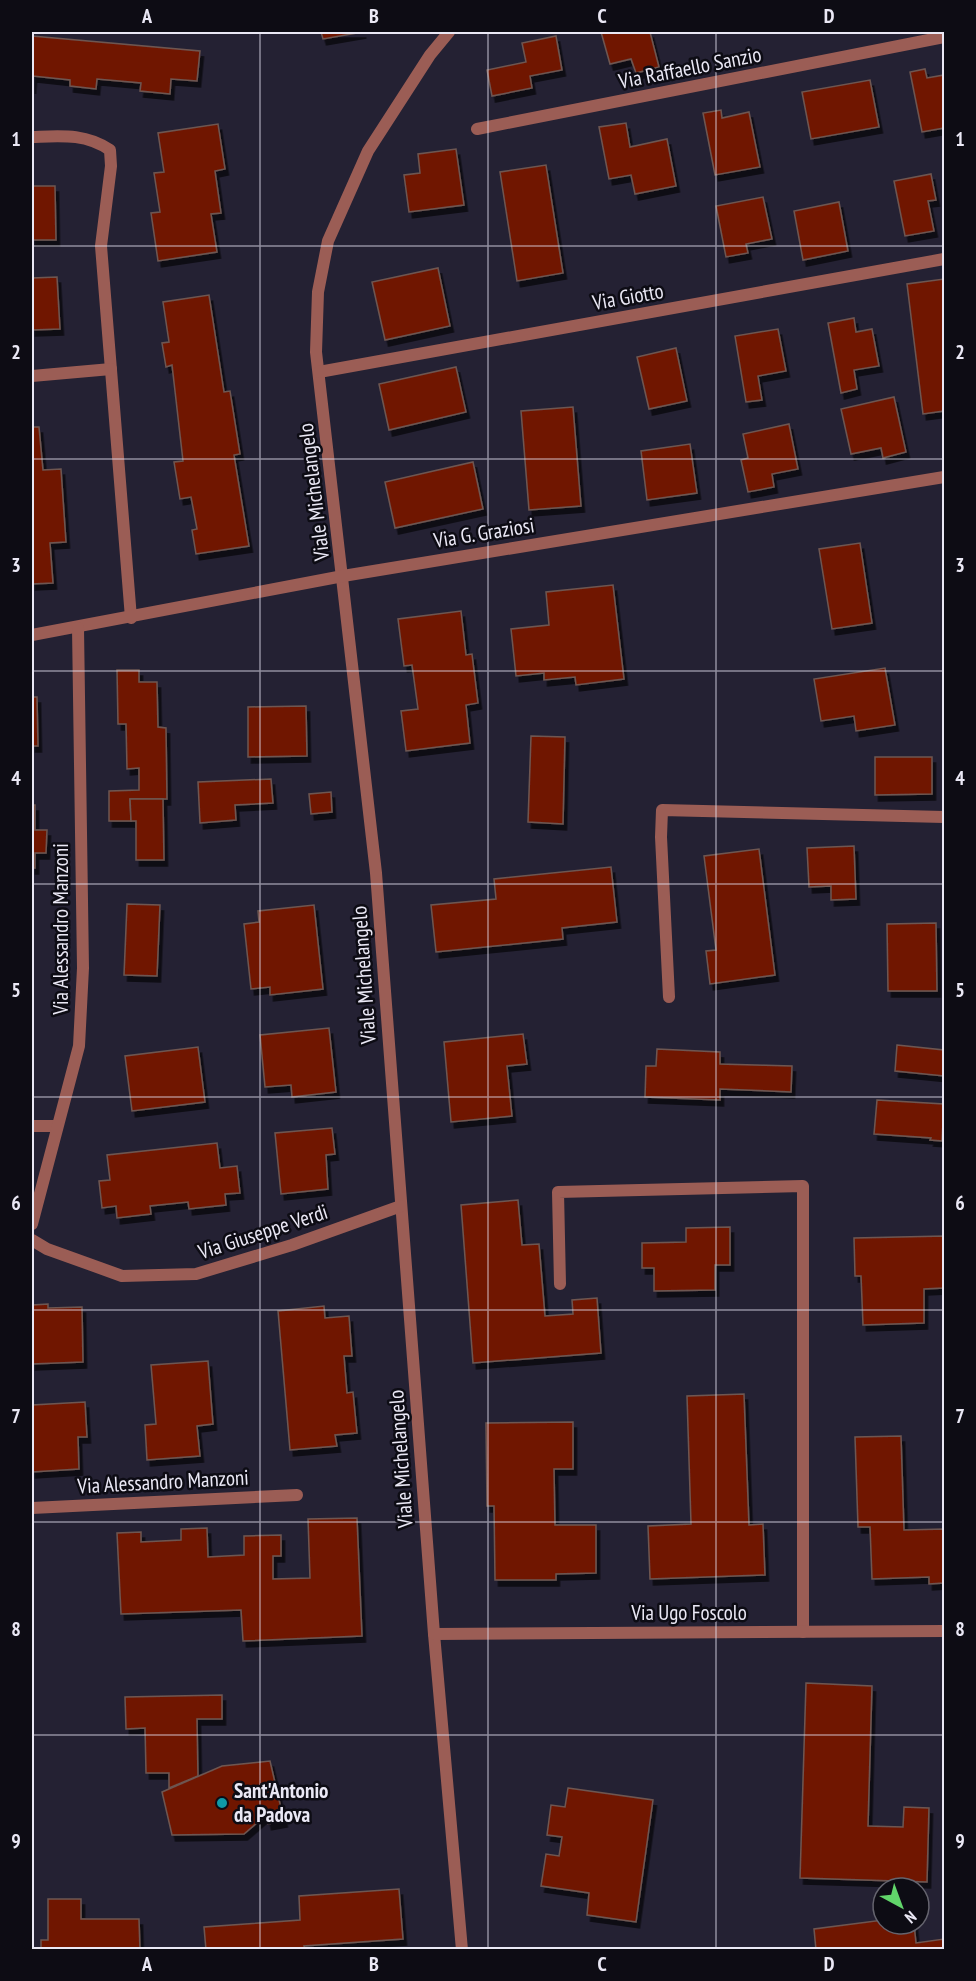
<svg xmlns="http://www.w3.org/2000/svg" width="976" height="1981" font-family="'PT Sans Narrow',sans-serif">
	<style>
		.building { fill: #701806; stroke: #6e5751; stroke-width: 1.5; filter: url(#shadow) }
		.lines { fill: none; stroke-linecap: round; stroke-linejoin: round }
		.minor { stroke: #9b5d55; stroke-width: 12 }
		.grid { fill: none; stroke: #eae8f5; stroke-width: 1.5; stroke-opacity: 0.55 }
		.culture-dot { fill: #0f9aa8; stroke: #0d0c14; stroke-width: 2 }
		.labels { text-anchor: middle; stroke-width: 5; stroke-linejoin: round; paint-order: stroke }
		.street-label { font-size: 21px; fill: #eae8f5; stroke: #0d0c14 }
		.poi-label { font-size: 21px; font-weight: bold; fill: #eae8f5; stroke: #0d0c14; text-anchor: start }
		.neatline { fill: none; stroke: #eae8f5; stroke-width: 2 }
		.grid-label { font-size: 20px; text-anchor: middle; font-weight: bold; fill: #eae8f5 }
	</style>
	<defs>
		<filter id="shadow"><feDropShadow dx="3.5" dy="6" stdDeviation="0" flood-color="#0009"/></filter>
	</defs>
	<rect width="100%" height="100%" fill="#242133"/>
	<g class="building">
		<polygon points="321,32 363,32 323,39"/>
		<polygon points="601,32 650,32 659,67 636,73 631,59 610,64"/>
		<polygon points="32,36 200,51 197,81 171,79 170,94 140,91 141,83 97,79 96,89 70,86 70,80 33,76 32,88"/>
		<polygon points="556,36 562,70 530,76 532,88 492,96 487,70 526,62 522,43"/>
		<polygon points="925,69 927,78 944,75 944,128 922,132 910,72"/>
		<polygon points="870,80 879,127 811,139 802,92"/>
		<polygon points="721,110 722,118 749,112 760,167 715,175 703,113"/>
		<polygon points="626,123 630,147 667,139 676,186 635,194 631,175 609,179 599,127"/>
		<polygon points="218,124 225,169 215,171 221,213 211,214 217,252 158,261 151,213 160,212 154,173 164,172 158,133"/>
		<polygon points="456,149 464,205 409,212 404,175 420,173 418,154"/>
		<polygon points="546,165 563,273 517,281 500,172"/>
		<polygon points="931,174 936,200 928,201 934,231 905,236 894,181"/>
		<polygon points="32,186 55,186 56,240 32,240"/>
		<polygon points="763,197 772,239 746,244 748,253 726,257 716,206"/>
		<polygon points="839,202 848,251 803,260 794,211"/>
		<polygon points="438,268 450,326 385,340 372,282"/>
		<polygon points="57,277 60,329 32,330 32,278"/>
		<polygon points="944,279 944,411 923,414 907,284"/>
		<polygon points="209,295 224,392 230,391 240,454 234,455 249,546 196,554 192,530 197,529 191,497 180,499 174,462 183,461 172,365 166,367 162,343 169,342 163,302"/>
		<polygon points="854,318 856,332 872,329 879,366 854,370 857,389 841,393 828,323"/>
		<polygon points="778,329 786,371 758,376 762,400 746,402 735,336"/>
		<polygon points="676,348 687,401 649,409 637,357"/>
		<polygon points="456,367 466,412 389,430 379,384"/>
		<polygon points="894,397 906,452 883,458 881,448 851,454 841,409"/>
		<polygon points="573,407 581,506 529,510 521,411"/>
		<polygon points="789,424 798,469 772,474 774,487 748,492 741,460 748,458 743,434"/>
		<polygon points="32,427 39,427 43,470 61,469 66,542 50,543 53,583 32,584"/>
		<polygon points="690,444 697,493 647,500 641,451"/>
		<polygon points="473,462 483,509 395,528 385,482"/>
		<polygon points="860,543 872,623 832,629 819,549"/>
		<polygon points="613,585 624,679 576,685 575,677 544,680 544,673 516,676 511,629 549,625 546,592"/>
		<polygon points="461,611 466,655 472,654 478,703 466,705 470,743 406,751 401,711 418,709 412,665 404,666 398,619"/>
		<polygon points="885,668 895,725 856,731 854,716 821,721 814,679"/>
		<polygon points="117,670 139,670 139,682 157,682 158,727 166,728 167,799 130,799 131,821 109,821 109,791 139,790 139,768 127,769 126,724 118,724"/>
		<polygon points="32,697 37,697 38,746 32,746"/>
		<polygon points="306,706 307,756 248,757 248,707"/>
		<polygon points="531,736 565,737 563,824 528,822"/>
		<polygon points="875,757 932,757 932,794 875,795"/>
		<polygon points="271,779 273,803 235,805 236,820 200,823 198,782"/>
		<polygon points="331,792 332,812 311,814 309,794"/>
		<polygon points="130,799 163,799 164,860 136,860 136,821 131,821"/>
		<polygon points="32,805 35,805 35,830 47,830 46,853 35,853 35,868 32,868"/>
		<polygon points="854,846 856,899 831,900 831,886 809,887 807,848"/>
		<polygon points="759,849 775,975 710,984 706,951 716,950 704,856"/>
		<polygon points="611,867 617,922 562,928 563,939 436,952 431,905 496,899 494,879"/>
		<polygon points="127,904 160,905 157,976 124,975"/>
		<polygon points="314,905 323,989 270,995 270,987 251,989 244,924 259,922 258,911"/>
		<polygon points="936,923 937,991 888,991 887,924"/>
		<polygon points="329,1028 336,1092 292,1097 291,1085 265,1087 260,1035"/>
		<polygon points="523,1034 527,1064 507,1066 512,1116 451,1122 444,1042"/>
		<polygon points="897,1045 944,1050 944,1076 895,1071"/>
		<polygon points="198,1047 205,1102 132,1111 125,1056"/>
		<polygon points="657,1049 720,1052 720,1064 792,1066 791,1092 720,1089 720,1100 645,1097 646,1066 656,1066"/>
		<polygon points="877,1100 944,1104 942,1141 930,1140 931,1138 874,1134"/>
		<polygon points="332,1128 335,1154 326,1155 328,1189 281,1194 275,1133"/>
		<polygon points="217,1143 220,1168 237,1166 240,1193 225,1194 226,1205 189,1209 188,1202 150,1206 151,1214 117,1218 116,1206 102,1208 99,1181 110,1180 107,1155"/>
		<polygon points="518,1200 522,1245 539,1244 545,1316 573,1314 572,1300 597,1298 601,1353 473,1363 461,1205"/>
		<polygon points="730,1227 730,1265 715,1265 715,1290 654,1291 654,1268 642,1268 642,1243 686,1242 686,1228"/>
		<polygon points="944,1236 944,1288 924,1289 924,1323 863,1325 861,1276 855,1276 854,1238"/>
		<polygon points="48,1304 48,1308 82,1307 83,1362 32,1364 32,1305"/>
		<polygon points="324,1306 325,1318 349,1316 352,1356 344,1356 347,1393 353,1392 357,1433 335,1435 337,1446 290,1450 278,1311"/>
		<polygon points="208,1361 213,1424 197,1426 200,1456 147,1460 145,1425 156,1424 151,1365"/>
		<polygon points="744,1394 749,1525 763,1524 765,1575 650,1579 648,1526 691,1524 687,1396"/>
		<polygon points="85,1402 87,1437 78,1437 79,1469 32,1472 32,1405"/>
		<polygon points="573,1422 573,1469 554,1469 555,1525 596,1525 596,1573 556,1574 556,1580 495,1580 494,1506 487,1506 486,1423"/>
		<polygon points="901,1436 904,1530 944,1529 944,1583 929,1584 929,1577 872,1579 870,1527 858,1527 855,1437"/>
		<polygon points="357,1518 362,1636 243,1641 241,1610 121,1614 117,1533 141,1532 141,1542 181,1540 181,1529 207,1528 208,1557 244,1555 244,1536 281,1535 281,1556 273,1556 273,1579 310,1578 308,1519"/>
		<polygon points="806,1683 872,1686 868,1826 903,1827 904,1807 929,1808 927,1882 800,1878"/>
		<polygon points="222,1695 222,1719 197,1719 198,1776 169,1788 169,1773 146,1773 145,1728 126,1729 125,1697"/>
		<polygon points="270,1761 284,1821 268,1824 266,1815 244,1834 172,1835 162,1792 222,1766"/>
		<polygon points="568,1788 653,1800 636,1922 587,1915 589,1893 541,1886 546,1854 559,1856 562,1837 547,1835 551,1805 565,1807"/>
		<polygon points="399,1889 403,1939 304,1946 305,1950 206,1950 204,1927 300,1920 299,1896"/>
		<polygon points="48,1899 81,1899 81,1919 139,1919 140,1950 41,1950 41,1940 48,1940"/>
		<polygon points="883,1920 883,1924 914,1924 916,1943 944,1939 944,1950 816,1950 814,1929"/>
	</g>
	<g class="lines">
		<g class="minor">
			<polyline points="449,32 430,55 368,151 328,241 318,292 316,352 376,873 434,1634 462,1950"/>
			<polyline points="477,129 944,37"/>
			<path d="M32 137C60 136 85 133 110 150L111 166 101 246 131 618"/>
			<polyline points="319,372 944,259"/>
			<polyline points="32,376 111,369"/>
			<polyline points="32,635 343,576 944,477"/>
			<polyline points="669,997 661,837 662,810 944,817"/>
			<polyline points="32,1126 56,1126"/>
			<polyline points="32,1224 79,1046 83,968 78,628"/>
			<polyline points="32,1240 47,1249 122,1276 196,1274 292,1245 401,1206"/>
			<polyline points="560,1284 558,1192 803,1186 803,1632"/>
			<polyline points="32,1508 297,1495"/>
			<polyline points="434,1634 944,1631"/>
		</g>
	</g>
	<path class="grid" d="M260 32V1950M488 32V1950M716 32V1950M32 246H944M32 459H944M32 671H944M32 884H944M32 1097H944M32 1310H944M32 1522H944M32 1735H944"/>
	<circle class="culture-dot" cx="222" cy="1803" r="6"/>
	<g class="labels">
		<g class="street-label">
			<text transform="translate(690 68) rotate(-11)" y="7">Via Raffaello Sanzio</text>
			<text transform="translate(628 297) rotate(-10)" y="7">Via Giotto</text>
			<text transform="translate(314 492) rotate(-97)" y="7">Viale Michelangelo</text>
			<text transform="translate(484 533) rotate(-9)" y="7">Via G. Graziosi</text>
			<text transform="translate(61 929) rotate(-90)" y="7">Via Alessandro Manzoni</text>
			<text transform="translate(364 975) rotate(-94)" y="7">Viale Michelangelo</text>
			<text transform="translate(263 1232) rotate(-18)" y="7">Via Giuseppe Verdi</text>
			<text transform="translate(401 1459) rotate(-94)" y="7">Viale Michelangelo</text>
			<text transform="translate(163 1482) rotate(-3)" y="7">Via Alessandro Manzoni</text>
			<text x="689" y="1620">Via Ugo Foscolo</text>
		</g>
		<g class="poi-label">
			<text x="234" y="1798">Sant'Antonio<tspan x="234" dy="24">da Padova</tspan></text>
		</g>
	</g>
	<rect width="976" height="1981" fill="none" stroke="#0d0c14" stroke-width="66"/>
	<g transform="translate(901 1906) rotate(139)"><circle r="28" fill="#0d0c14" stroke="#65646e" stroke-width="1.5"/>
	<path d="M0-4.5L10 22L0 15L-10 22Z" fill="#61d56a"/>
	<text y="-9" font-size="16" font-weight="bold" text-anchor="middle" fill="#eae8f5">N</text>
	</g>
	<rect x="33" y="33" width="910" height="1915" class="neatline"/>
	<g class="grid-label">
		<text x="147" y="23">A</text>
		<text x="374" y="23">B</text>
		<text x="602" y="23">C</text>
		<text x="829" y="23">D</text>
		<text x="16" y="146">1</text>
		<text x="960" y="146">1</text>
		<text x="16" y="359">2</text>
		<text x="960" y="359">2</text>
		<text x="16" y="572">3</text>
		<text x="960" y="572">3</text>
		<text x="16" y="785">4</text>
		<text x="960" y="785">4</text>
		<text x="16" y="997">5</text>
		<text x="960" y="997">5</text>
		<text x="16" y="1210">6</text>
		<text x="960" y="1210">6</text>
		<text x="16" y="1423">7</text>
		<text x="960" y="1423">7</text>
		<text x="16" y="1636">8</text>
		<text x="960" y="1636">8</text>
		<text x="16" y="1848">9</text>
		<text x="960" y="1848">9</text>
		<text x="147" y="1971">A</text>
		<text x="374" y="1971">B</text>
		<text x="602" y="1971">C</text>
		<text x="829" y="1971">D</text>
	</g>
</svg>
